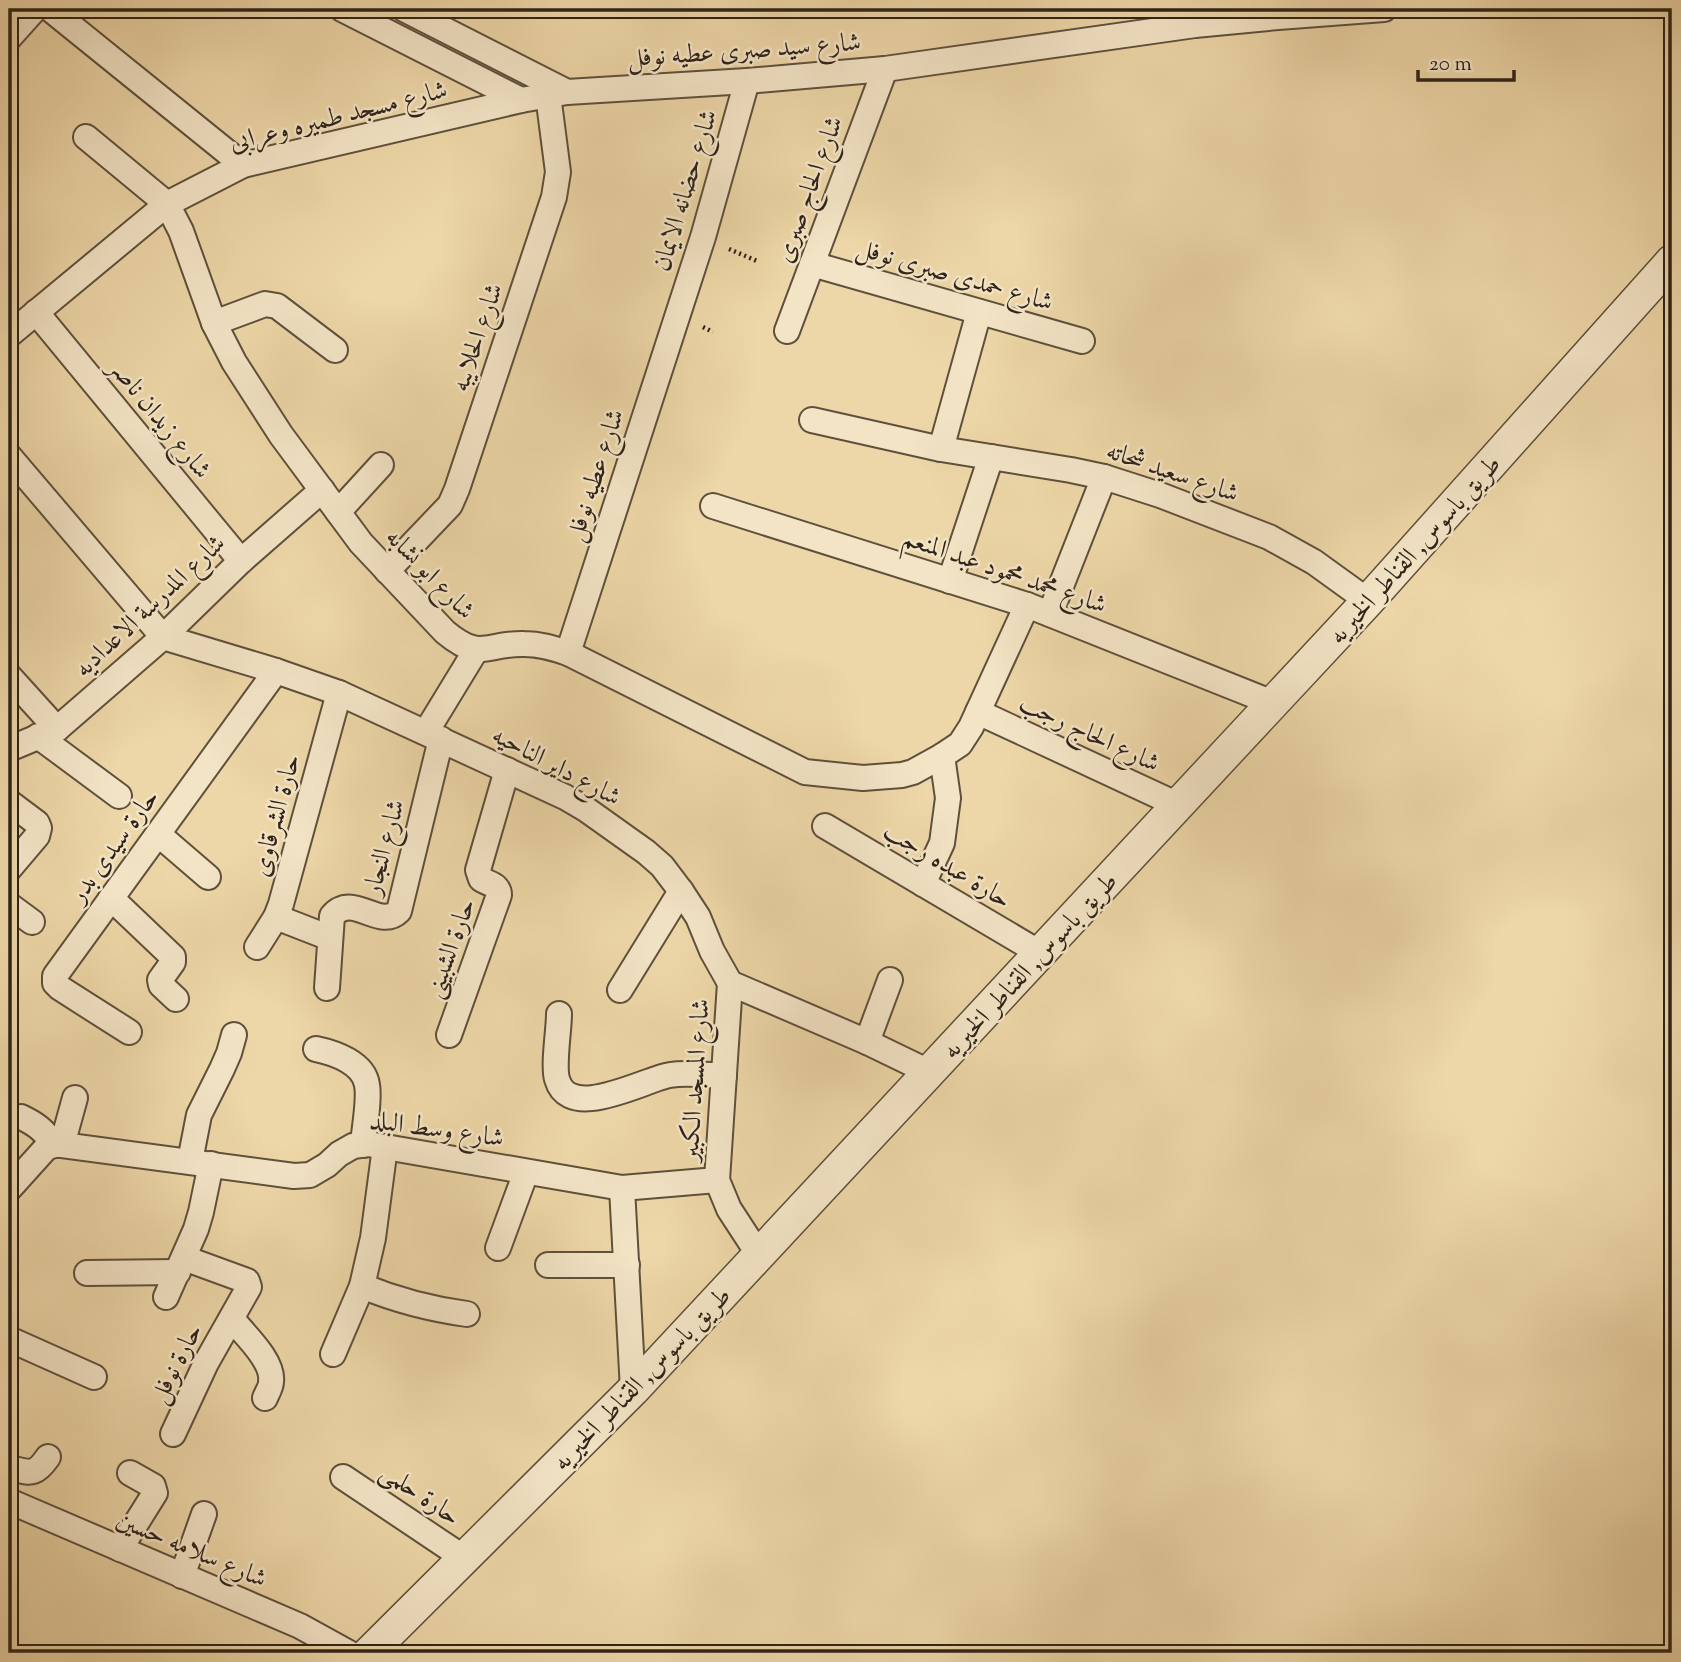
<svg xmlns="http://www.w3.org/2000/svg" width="1681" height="1662" font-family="'Sorts Mill Goudy',Amiri,serif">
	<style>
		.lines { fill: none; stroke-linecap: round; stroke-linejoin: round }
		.minor-casing { stroke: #5e503c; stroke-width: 28 }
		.tertiary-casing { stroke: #5e503c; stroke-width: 35 }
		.path { stroke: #2f2319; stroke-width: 4.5; stroke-dasharray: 2 3.5; stroke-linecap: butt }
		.minor { stroke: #f3e4c6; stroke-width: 24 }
		.tertiary { stroke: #f3e4c6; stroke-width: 32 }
		.labels { text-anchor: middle; stroke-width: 5; stroke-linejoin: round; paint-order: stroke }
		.street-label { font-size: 26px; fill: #2f2319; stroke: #f3e4c6 }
	</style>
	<rect width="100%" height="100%" fill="#edd6a7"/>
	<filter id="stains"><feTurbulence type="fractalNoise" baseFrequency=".00286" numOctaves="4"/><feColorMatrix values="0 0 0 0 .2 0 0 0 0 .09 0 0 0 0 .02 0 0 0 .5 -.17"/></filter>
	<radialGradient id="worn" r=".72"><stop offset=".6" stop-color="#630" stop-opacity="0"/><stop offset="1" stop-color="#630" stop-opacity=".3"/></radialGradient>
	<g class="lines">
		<defs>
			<g id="minor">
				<polyline points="50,9 243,165"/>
				<polyline points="342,9 521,100"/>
				<polyline points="404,9 567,92"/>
				<polyline points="9,38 35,9"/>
				<path d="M86 137 167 204 181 231 214 323 234 362 281 435 361 543 445 632C481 662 486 643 524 644 540 644 553 648 568 653L805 772 863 778 902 775 913 772 942 756 960 744 971 727 1027 605"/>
				<polyline points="812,264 1082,341"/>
				<polyline points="36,312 241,561"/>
				<polyline points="214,323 265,304 277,306 335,350"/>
				<polyline points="787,331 885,69"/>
				<polyline points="9,335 167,204 243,165 521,100 567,92 747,81 885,69 1195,25 1278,17 1384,9"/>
				<polyline points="812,420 941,449 1071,470 1104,477 1160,495 1269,537 1314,562 1368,601"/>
				<polyline points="941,449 979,312"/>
				<polyline points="9,456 163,637 276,671 339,693 565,797 587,810 646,852 662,866 681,891 698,917 712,951 730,983 867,1042 929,1072"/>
				<polyline points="713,506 1027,605 1273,703"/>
				<polyline points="338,512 381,465"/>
				<polyline points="387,571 450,505 457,489 554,197 558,172 548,95"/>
				<polyline points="950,581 991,457"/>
				<polyline points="1050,614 1104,477"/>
				<polyline points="568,653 703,237 747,81"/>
				<polyline points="9,676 57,729"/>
				<polyline points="978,712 1178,805"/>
				<polyline points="426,732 476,650"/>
				<polyline points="38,736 119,796"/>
				<polyline points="9,749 57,729 163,637 241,561 322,490"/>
				<polyline points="9,802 37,823 39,828 37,836 9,869"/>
				<polyline points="825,826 1040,953"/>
				<polyline points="158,834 208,877"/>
				<polyline points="923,884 942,843 948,798 942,756"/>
				<polyline points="111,898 173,957 173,962 160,980 161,985 176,999"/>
				<polyline points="9,905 32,922"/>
				<polyline points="276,917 330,938"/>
				<polyline points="257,947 276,917 281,904 339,693"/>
				<polyline points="730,983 717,1180 729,1209 759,1255"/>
				<path d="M327 988 332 916C353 891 379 931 399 911L441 739"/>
				<polyline points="620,990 681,891"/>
				<path d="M559 1014C559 1030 553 1065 557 1079 569 1123 645 1079 670 1075 688 1072 706 1075 724 1076"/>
				<polyline points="129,1032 60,988 55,983 55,976 276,671"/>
				<path d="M449 1035 499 895C499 884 488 884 481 879L478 870 507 770"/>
				<polyline points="867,1042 890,980"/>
				<path d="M316 1049C335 1053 364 1063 367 1085 370 1100 364 1129 363 1145"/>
				<path d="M21 1117C36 1124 45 1131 54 1145"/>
				<polyline points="62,1145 75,1098"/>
				<polyline points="190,1161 199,1115 222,1069 229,1053 234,1035"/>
				<polyline points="622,1188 633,1390"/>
				<polyline points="9,1189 46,1148 54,1145 62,1145 294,1176 310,1175 327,1165 339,1154 353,1146 368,1144 622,1188 717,1180"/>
				<polyline points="498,1248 526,1172"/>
				<polyline points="548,1265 627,1265"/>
				<polyline points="87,1273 178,1272"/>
				<path d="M362 1286C396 1300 430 1309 467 1314"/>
				<polyline points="166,1297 196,1229 201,1212 211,1164"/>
				<path d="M232 1319C244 1334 274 1361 271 1382 271 1387 267 1393 265 1398"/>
				<polyline points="9,1339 94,1377"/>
				<polyline points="333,1354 362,1286 373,1238 385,1147"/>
				<polyline points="173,1434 206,1363 249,1287 247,1281 184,1258"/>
				<path d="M9 1468C30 1472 34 1477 48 1457"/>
				<polyline points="343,1477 464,1558"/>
				<polyline points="9,1501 300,1626 349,1653"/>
				<polyline points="120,1549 155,1493 153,1486 130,1473"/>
				<polyline points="182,1576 204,1514"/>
			</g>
			<polyline id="tertiary" points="369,1653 633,1390 1368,601 1672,261"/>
		</defs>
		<use href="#minor" class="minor-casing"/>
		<use href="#tertiary" class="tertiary-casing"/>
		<g class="path">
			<polyline points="729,249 757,261"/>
			<polyline points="703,327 713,332"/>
		</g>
		<use href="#minor" class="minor"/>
		<use href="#tertiary" class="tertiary"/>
	</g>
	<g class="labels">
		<g class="street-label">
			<text transform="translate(744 49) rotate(-4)" y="9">شارع سيد صبرى عطيه نوفل</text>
			<text transform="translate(338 115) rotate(-14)" y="9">شارع مسجد طميره وعرابى</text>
			<text transform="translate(808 189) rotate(-70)" y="9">شارع الحاج صبرى</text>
			<text transform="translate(684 190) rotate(-73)" y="9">شارع حضانه الايمان</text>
			<text transform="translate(955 274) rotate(16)" y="9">شارع حمدى صبرى نوفل</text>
			<text transform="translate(476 337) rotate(-71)" y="9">شارع الحلايبه</text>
			<text transform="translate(161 418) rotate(51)" y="9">شارع زيدان ناصر</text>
			<text transform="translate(1173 471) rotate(19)" y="9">شارع سعيد شحاته</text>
			<text transform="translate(594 475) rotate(-72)" y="9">شارع عطيه نوفل</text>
			<text transform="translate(1414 549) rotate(-48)" y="9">طريق باسوس, القناطر الخيريه</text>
			<text transform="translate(1005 570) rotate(19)" y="9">شارع محمد محمود عبد المنعم</text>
			<text transform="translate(431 573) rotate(46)" y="9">شارع ابو نشابه</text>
			<text transform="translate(149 605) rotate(-43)" y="9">شارع المدرسة الاعداديه</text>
			<text transform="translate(1090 732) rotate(25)" y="9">شارع الحاج رجب</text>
			<text transform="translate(557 765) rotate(28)" y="9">شارع داير الناحيه</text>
			<text transform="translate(275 815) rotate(-75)" y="9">حارة الشرقاوى</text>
			<text transform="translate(113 845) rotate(-54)" y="9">حارة سيدى بدر</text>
			<text transform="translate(383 847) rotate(-75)" y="9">شارع النجار</text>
			<text transform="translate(948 864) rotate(31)" y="9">حارة عبده رجب</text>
			<text transform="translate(449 948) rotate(-70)" y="9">حارة الشبينى</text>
			<text transform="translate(1029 965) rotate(-47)" y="9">طريق باسوس, القناطر الخيريه</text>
			<text transform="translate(694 1080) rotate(-86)" y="9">شارع المسجد الكبير</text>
			<text transform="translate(437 1128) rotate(8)" y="9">شارع وسط البلد</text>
			<text transform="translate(175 1363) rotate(-63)" y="9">حارة نوفل</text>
			<text transform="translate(641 1378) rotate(-46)" y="9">طريق باسوس, القناطر الخيريه</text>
			<text transform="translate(421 1493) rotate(34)" y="9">حارة حلمى</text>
			<text transform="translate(192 1548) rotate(23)" y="9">شارع سلامه حسين</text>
		</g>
	</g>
	<rect width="1681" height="1662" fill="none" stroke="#edd6a7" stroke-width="35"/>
	<rect x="10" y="10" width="1660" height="1641" fill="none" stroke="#2f2319" stroke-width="3.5"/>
	<rect x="18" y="18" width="1646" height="1627" fill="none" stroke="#2f2319" stroke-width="2"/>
	<path d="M1418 70v10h96v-10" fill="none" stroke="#2f2319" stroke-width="3.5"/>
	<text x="1429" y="70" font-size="21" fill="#2f2319" stroke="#f3e4c6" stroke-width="5" paint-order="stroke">20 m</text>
	<rect width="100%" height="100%" filter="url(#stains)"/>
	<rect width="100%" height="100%" fill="url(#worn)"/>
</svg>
